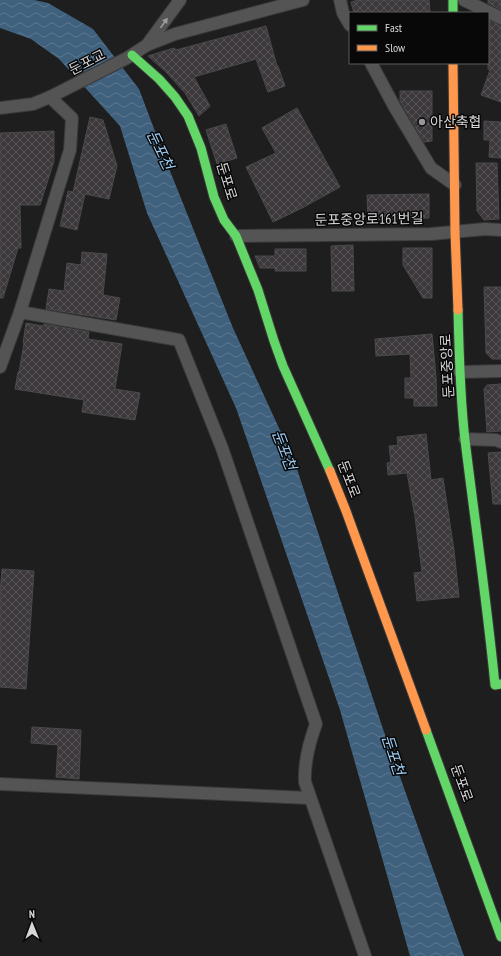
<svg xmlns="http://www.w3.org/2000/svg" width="501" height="956" font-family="'PT Sans Narrow','Noto Sans KR',sans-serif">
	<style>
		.water { fill: url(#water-waves) }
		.building { fill: url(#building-cross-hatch); stroke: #4b4a4b }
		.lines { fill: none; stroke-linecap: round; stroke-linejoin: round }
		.street-casing { stroke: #3a393a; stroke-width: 14 }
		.fast-casing { stroke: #3a393a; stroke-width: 11 }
		.slow-casing { stroke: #3a393a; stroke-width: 11 }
		.street { stroke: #545454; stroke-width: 12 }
		.fast { stroke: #63d668; stroke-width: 9 }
		.slow { stroke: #ff974d; stroke-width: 9 }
		.oneway { fill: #9d9c9d }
		.poi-dot { fill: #979697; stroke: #080808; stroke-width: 1.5 }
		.labels { text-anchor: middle; stroke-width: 3; stroke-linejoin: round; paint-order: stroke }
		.street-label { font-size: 14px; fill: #d8d6d8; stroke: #080808 }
		.poi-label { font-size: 14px; fill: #d8d6d8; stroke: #080808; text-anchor: start }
		.water-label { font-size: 15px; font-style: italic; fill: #9ecdf5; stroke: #080808 }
	</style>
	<defs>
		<pattern id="water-waves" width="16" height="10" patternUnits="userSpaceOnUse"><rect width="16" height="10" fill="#40617d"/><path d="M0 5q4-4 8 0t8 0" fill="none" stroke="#5b778f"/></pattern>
		<pattern id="building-cross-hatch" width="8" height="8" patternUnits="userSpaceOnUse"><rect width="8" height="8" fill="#3c383c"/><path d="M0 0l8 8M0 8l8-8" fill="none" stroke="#575457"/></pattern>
	</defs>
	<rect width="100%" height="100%" fill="#1e1e1e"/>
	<polygon class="water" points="0,0 34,0 48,3 93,29 139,89 170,171 233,328 295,463 384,732 464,956 410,956 340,710 236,408 147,213 120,126 59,59 31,39 0,28"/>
	<g class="building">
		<polygon points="358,0 429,0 430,13 354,13 351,2"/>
		<polygon points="488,0 501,0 501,10 488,3"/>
		<polygon points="488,20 501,25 501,102 481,95 490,70 488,69"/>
		<polygon points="266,26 277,66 278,66 285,86 268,92 256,59 194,77 210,106 199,116 185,93 166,72 148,56 174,48 176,50"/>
		<polygon points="400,91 432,91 432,141 424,142 400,101"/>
		<polygon points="297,108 340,187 302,208 273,222 246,167 276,153 262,128"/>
		<polygon points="90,117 103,120 117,166 109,199 85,194 77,230 60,226 68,191 73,192"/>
		<polygon points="484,121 501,122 501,158 489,157 490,140 484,140"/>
		<polygon points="226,124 237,158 217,164 206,130"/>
		<polygon points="54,131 54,161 40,205 20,205 21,248 18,248 3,298 0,298 0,133"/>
		<polygon points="476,163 497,163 499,219 484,220 477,211"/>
		<polygon points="429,194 429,218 368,220 367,195"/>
		<polygon points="353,245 354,291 332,291 331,246"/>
		<polygon points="403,248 432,248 432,298 423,298 403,265"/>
		<polygon points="275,249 306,249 306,271 275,271 275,268 260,268 255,256 275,256"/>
		<polygon points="82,252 107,254 103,295 120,298 116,320 46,309 49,289 64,291 67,263 81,265"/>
		<polygon points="484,287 501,287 501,359 492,359 486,353"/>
		<polygon points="26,323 43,326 44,324 89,332 88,339 122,344 115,389 140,393 135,420 82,412 84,400 15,389 18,372 19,372 24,343 23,343"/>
		<polygon points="432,334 436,377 437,406 414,406 414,398 405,398 405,378 411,378 410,354 376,356 375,339"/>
		<polygon points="501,384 501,416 500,416 501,431 487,432 484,389 487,385"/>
		<polygon points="426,434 431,480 443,478 454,550 459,597 417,601 414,573 422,572 415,517 407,473 388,475 387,463 391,462 389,446 398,445 397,437"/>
		<polygon points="501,452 501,504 493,504 488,453"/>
		<polygon points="2,569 34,571 26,689 0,687 0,594"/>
		<polygon points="32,727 81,730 79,779 56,777 58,745 31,743"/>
	</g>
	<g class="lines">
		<defs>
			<g id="street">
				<polyline points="340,0 343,13 350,25"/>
				<polyline points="464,0 501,18"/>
				<polyline points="147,45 180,0"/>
				<polyline points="371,63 394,106 431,168 455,185"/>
				<polyline points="0,108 33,104 50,97 127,58 147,45 175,34 303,0"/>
				<polyline points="236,236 431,234 485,229 501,230"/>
				<path d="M20 312 179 340 222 448 316 724C309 743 304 762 305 782L365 956"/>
				<polyline points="0,367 20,312 70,150 72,118 50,97"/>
				<polyline points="460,372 501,371"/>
				<polyline points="465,439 496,440 501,442"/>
				<polyline points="0,784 309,798"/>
			</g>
			<g id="fast">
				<polyline points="453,0 453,13"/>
				<polyline points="132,55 159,79 175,97 188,116 201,148 214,197 224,220 236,236 258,290 274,341 283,366 330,471"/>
				<path d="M458 310C459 353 460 397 465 440 475 522 487 603 495 685L501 684"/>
				<polyline points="426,730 501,937"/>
			</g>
			<g id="slow">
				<polyline points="453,63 455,232 458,310"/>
				<polyline points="330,471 346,511 426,730"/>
			</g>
		</defs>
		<use href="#street" class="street-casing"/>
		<use href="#fast" class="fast-casing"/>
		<use href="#slow" class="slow-casing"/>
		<use href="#street" class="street"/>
		<use href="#fast" class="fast"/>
		<use href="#slow" class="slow"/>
	</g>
	<defs><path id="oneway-solid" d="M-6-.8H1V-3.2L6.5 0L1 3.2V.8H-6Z"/></defs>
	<use class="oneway" href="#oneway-solid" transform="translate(164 23) rotate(-54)"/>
	<circle class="poi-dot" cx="422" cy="122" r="4"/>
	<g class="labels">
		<g class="street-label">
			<text transform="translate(87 62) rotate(-27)" y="5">둔포교</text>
			<text transform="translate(227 181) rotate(73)" y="5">둔포로</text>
			<text transform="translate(369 219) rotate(-1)" y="5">둔포중앙로161번길</text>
			<text transform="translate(447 366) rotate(-93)" y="5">둔포중앙로</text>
			<text transform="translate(349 479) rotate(69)" y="5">둔포로</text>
			<text transform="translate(462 783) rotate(70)" y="5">둔포로</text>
		</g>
		<g class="poi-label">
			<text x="430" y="127">아산축협</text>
		</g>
		<g class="water-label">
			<text transform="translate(160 150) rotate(64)" y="5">둔포천</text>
			<text transform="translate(284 450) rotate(69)" y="5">둔포천</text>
			<text transform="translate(393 755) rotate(72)" y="5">둔포천</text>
		</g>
	</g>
	<rect x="349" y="12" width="140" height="52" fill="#080808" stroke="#5b5a5b"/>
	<rect x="357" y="25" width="20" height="6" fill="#63d668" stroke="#5b5a5b"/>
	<text x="385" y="32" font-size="12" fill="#d8d6d8">Fast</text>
	<rect x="357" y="45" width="20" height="6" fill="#ff974d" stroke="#5b5a5b"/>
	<text x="385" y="52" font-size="12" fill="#d8d6d8">Slow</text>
	<g transform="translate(32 924) rotate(359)" stroke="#080808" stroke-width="3" paint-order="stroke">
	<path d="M0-3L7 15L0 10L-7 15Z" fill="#d8d6d8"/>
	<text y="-6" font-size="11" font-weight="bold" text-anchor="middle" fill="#d8d6d8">N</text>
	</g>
</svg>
